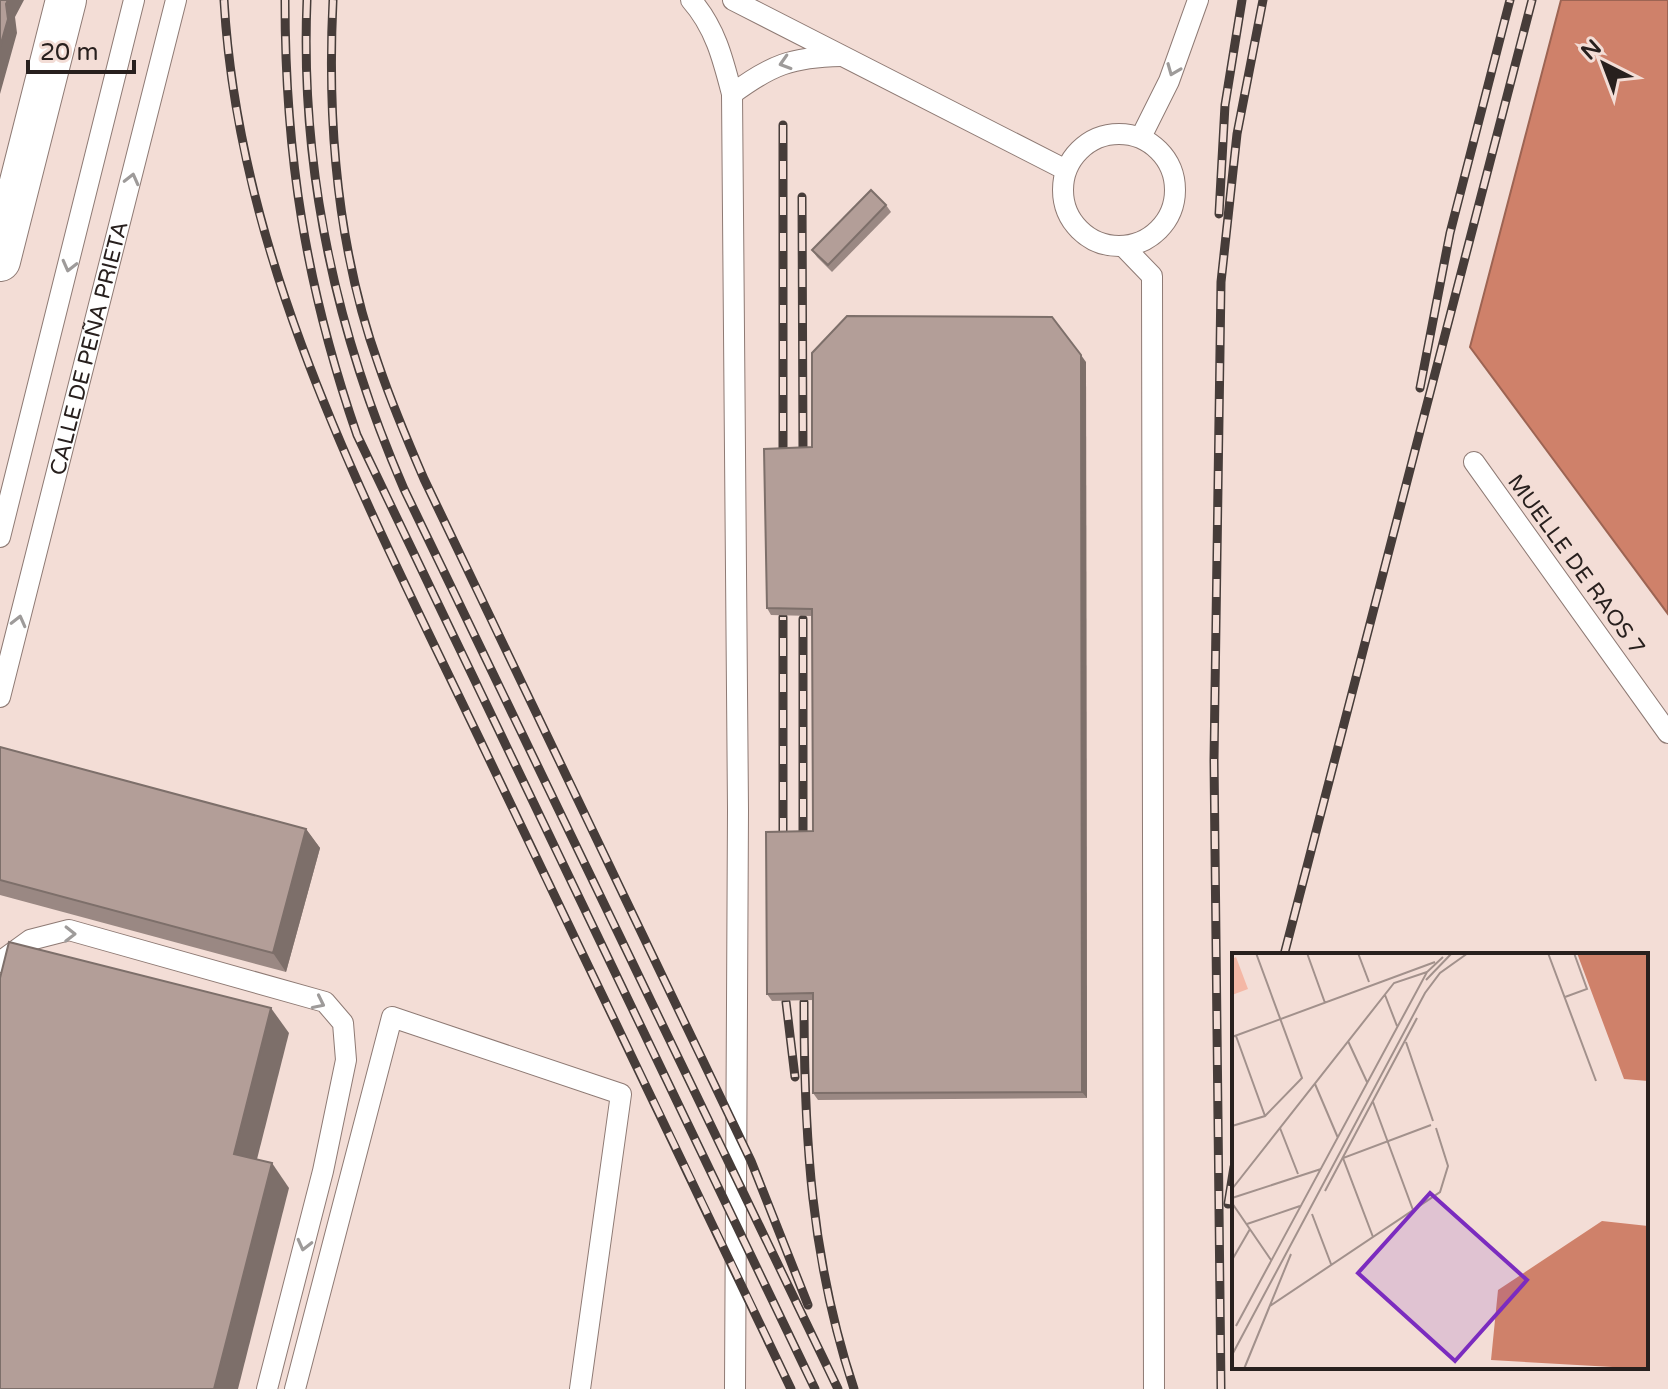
<svg xmlns="http://www.w3.org/2000/svg" width="1668" height="1389" font-family="'Varela Round',sans-serif">
	<style>
		.water { fill: #cf816a; stroke: #9d6453; stroke-width: 2 }
		.lines { fill: none; stroke-linecap: round; stroke-linejoin: round }
		.service-casing { stroke: #8e7a74; stroke-width: 22 }
		.minor-casing { stroke: #8e7a74; stroke-width: 42 }
		.service { stroke: #fff; stroke-width: 20 }
		.minor { stroke: #fff; stroke-width: 40 }
		.rail-casing { stroke: #463c39; stroke-width: 9 }
		.rail { stroke: #f3ddd6; stroke-width: 6; stroke-dasharray: 18; stroke-linecap: butt }
		.wall { fill: #9a8883 }
		.shaded-wall { fill: #7d6f6a }
		.building { fill: #b39e98; stroke: #7d6f6a; stroke-width: 2 }
		.oneway { stroke: #9e9b9a }
		.labels { text-anchor: middle; stroke-width: 8; stroke-linejoin: round; paint-order: stroke }
		.street-label { font-size: 22px; fill: #28201e; stroke: #f3ddd6 }
		.inset-road { fill: none; stroke: #a2918c; stroke-width: 2 }
		.view { fill: #7b2cbf; fill-opacity: 0.15; stroke: #7b2cbf; stroke-width: 4 }
		.inset-edge { fill: none; stroke: #28201e; stroke-width: 4 }
	</style>
	<rect width="100%" height="100%" fill="#f3ddd6"/>
	<polygon class="water" points="1561,0 1668,0 1668,614 1470,347"/>
	<g class="lines">
		<defs>
			<g id="service">
				<path d="M691 0C715 27 723 59 732 94L738 810 735 1389"/>
				<polyline points="733,0 1066,170"/>
				<path d="M732 94C771 65 792 57 841 56"/>
				<circle cx="1119" cy="190" r="56"/>
				<polyline points="1141,137 1169,81 1198,0"/>
				<polyline points="1125,248 1152,276 1154,1389"/>
				<polyline points="1474,462 1668,733"/>
				<polyline points="0,537 134,0"/>
				<path id="s1" d="M0 697 176 0"/>
				<polyline points="0,962 30,940 69,930 325,1002 343,1023 346,1060 323,1171 267,1389"/>
				<polyline points="295,1389 392,1017 621,1094 580,1389"/>
			</g>
			<polyline id="minor" points="0,261 66,0"/>
		</defs>
		<use href="#service" class="service-casing"/>
		<use href="#minor" class="minor-casing"/>
		<use href="#service" class="service"/>
		<use href="#minor" class="minor"/>
		<defs>
			<g id="rail">
				<path d="M224 0C239 265 367 504 480 740 583 956 688 1172 791 1389"/>
				<path d="M285 0C285 156 306 287 357 435L815 1389"/>
				<path d="M307 0C300 169 337 335 404 489L838 1389"/>
				<path d="M333 0C327 123 337 249 379 366 392 404 408 442 424 479L751 1161 808 1305"/>
				<polyline points="783,125 783,454"/>
				<polyline points="802,197 803,453"/>
				<polyline points="1219,214 1225,105 1242,0"/>
				<polyline points="1420,388 1450,233 1510,0"/>
				<polyline points="803,619 803,837"/>
				<polyline points="783,836 783,617"/>
				<polyline points="1284,955 1532,0"/>
				<polyline points="786,1002 795,1077"/>
				<path d="M804 1002C804 1137 811 1260 854 1389"/>
				<polyline points="1228,1204 1234,1167"/>
				<polyline points="1221,1389 1214,760 1221,282 1237,134 1263,0"/>
			</g>
		</defs>
		<use href="#rail" class="rail-casing"/>
		<use href="#rail" class="rail"/>
	</g>
	<g class="wall">
		<polygon points="886,205 891,212 832,272 817,257 812,250"/>
		<polygon points="1086,362 1087,1098 818,1100 813,1093 813,1000 772,1001 767,994 813,831 812,616 771,615 767,608 812,447"/>
		<polygon points="0,747 306,829 320,848 286,972 0,895"/>
	</g>
	<g class="shaded-wall">
		<polygon points="8,0 24,0 15,17 17,33 0,94 0,47 6,4"/>
		<polygon points="1081,355 1086,362 1087,1098 1082,1092"/>
		<polygon points="306,829 320,848 286,972 273,953"/>
		<polygon points="271,1008 289,1033 252,1179 234,1154"/>
		<polygon points="272,1163 289,1188 238,1389 214,1389"/>
	</g>
	<g class="building">
		<polygon points="0,0 8,0 6,4 8,19 0,47"/>
		<polygon points="871,190 886,205 828,265 812,250"/>
		<polygon points="847,316 1052,317 1081,355 1082,1092 813,1093 813,993 767,994 766,832 813,831 812,609 767,608 764,449 812,447 812,353"/>
		<polygon points="0,747 306,829 273,953 0,880"/>
		<polygon points="9,942 271,1008 234,1154 272,1163 214,1389 0,1389 0,978"/>
	</g>
	<defs><path id="oneway-chevron" d="M-2-3.5L2.5 0L-2 3.5" fill="none" stroke-width="1.6" stroke-linecap="round" stroke-linejoin="round" transform="scale(2)"/></defs>
	<g class="oneway">
		<use href="#oneway-chevron" transform="translate(785 63) rotate(163)"/>
		<use href="#oneway-chevron" transform="translate(1173 70) rotate(112)"/>
		<use href="#oneway-chevron" transform="translate(132 179) rotate(-76)"/>
		<use href="#oneway-chevron" transform="translate(69 266) rotate(104)"/>
		<use href="#oneway-chevron" transform="translate(19 621) rotate(-76)"/>
		<use href="#oneway-chevron" transform="translate(70 934) rotate(1)"/>
		<use href="#oneway-chevron" transform="translate(319 1003) rotate(26)"/>
		<use href="#oneway-chevron" transform="translate(304 1245) rotate(104)"/>
	</g>
	<g class="labels">
		<g class="street-label">
			<text dy="8" stroke="none"><textPath href="#s1" startOffset="360">CALLE DE PEÑA PRIETA</textPath></text>
			<text transform="translate(1577 564) rotate(54)" y="8">MUELLE DE RAOS 7</text>
		</g>
	</g>
	<g transform="translate(1232 953)">
		<rect width="416" height="416" fill="#f3ddd6"/>
		<path d="M4 4 16 36 0 42V6Z" fill="#f4b7a5"/>
		<path d="M345 0H416V128L392 126ZM370 268 416 273V416L259 407 266 337Z" fill="#cf816a"/>
		<path class="inset-road" d="M75 0 93 50M126 0 137 29M316 0 364 128M194 27 220 0M153 42 165 73M333 44 355 36 342 0M4 83 33 163M0 84 203 9M116 88 135 129M174 89 201 168M83 131 106 185M141 149 181 257M0 173 33 163 70 125 24 0M48 175 66 221M0 236 162 30 195 19M93 238 185 65M0 245 89 216M0 250 39 307M80 261 99 311M15 271 68 253M141 284 111 205 199 172M0 307 18 276M38 353 208 239 216 213 204 175M4 373 195 19 211 4M0 402 193 40 208 20 236 0M12 416 59 301"/>
		<path class="view" d="M198 240 295 327 223 408 126 320Z"/>
		<rect width="416" height="416" class="inset-edge"/>
	</g>
	<g transform="translate(1604 64) rotate(318)" stroke="#f3ddd6" stroke-width="6" paint-order="stroke">
	<path d="M0-6L14 30L0 20L-14 30Z" fill="#28201e"/>
	<text y="-12" font-size="22" font-weight="bold" text-anchor="middle" fill="#28201e">N</text>
	</g>
	<path d="M28 60v12h106v-12" fill="none" stroke="#28201e" stroke-width="4"/>
	<text x="40" y="60" font-size="24" fill="#28201e" stroke="#f3ddd6" stroke-width="6" paint-order="stroke">20 m</text>
</svg>
